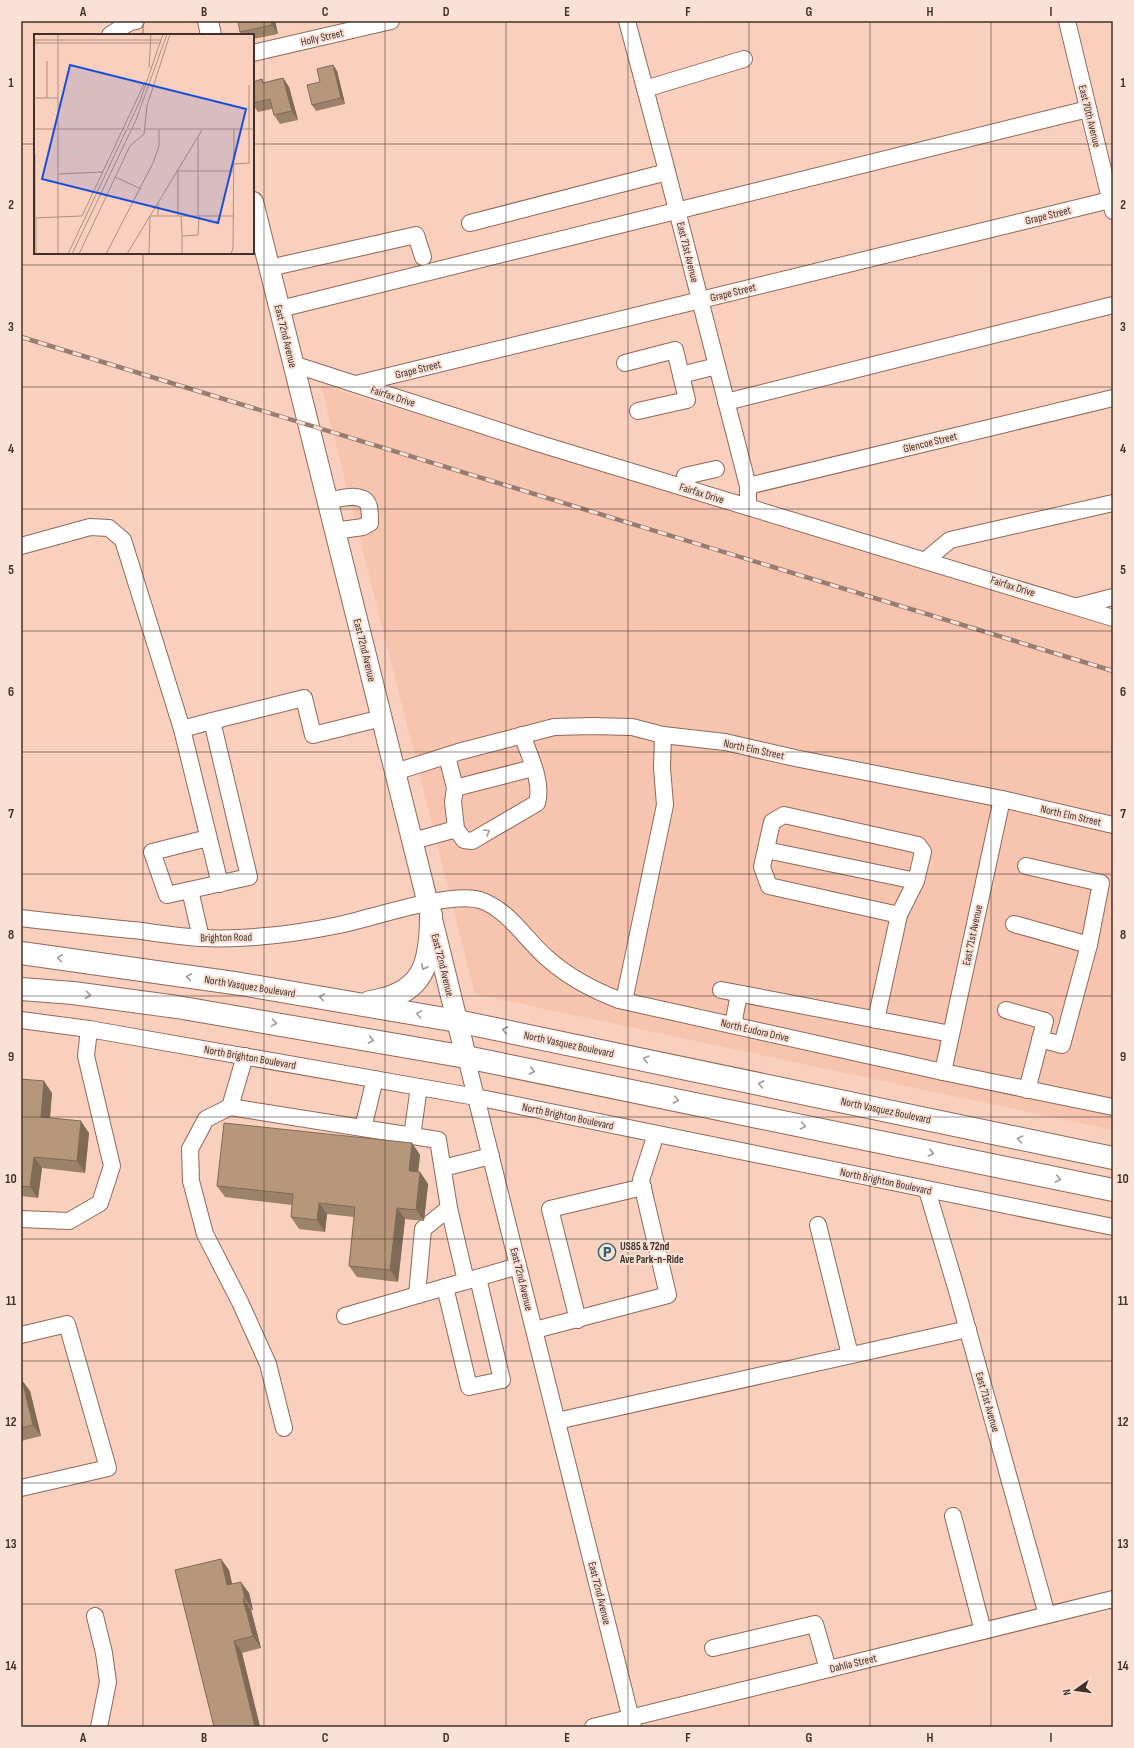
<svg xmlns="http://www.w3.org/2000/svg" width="1134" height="1748" font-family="'Sofia Sans Condensed',sans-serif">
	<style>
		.built { fill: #f6c4af }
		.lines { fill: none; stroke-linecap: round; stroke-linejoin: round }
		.minor-casing { stroke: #8f6959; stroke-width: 18 }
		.major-casing { stroke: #8f6959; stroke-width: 22 }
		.highway-casing { stroke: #8f6959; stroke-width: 24 }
		.minor { stroke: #fff; stroke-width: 16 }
		.major { stroke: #fff; stroke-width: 20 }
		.highway { stroke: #fff; stroke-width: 22 }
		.rail-casing { stroke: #997c70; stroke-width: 4.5 }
		.rail { stroke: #fae0d5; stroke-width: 3; stroke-dasharray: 9; stroke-linecap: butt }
		.wall { fill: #9d826a }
		.shaded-wall { fill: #7f6a56 }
		.building { fill: #b6977b; stroke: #7f6a56 }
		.oneway { stroke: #a09894 }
		.grid { fill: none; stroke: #403029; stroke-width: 1; stroke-opacity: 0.55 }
		.labels { text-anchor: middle; stroke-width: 4; stroke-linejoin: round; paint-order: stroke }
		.street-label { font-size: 11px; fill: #403029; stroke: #fae0d5 }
		.poi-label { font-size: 11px; font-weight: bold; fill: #403029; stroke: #fae0d5; text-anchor: start }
		.inset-road { fill: none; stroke: #af8f82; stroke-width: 1 }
		.view { fill: #1d4ed8; fill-opacity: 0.15; stroke: #1d4ed8; stroke-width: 2 }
		.inset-edge { fill: none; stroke: #403029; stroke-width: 2 }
		.neatline { fill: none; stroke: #403029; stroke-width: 1.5 }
		.grid-label { font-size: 13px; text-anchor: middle; font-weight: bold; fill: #403029 }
	</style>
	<rect width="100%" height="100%" fill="#f9cfbd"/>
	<polygon class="built" points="321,385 1113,628 1113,1130 475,994"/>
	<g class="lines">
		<defs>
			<g id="minor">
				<polyline points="627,21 663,156 748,486 748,507"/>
				<polyline points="1067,21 1113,211"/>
				<polyline points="110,35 130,22 136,21"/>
				<polyline points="253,53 391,21"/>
				<polyline points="645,89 744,59"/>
				<polyline points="470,223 667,172"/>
				<polyline points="269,268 416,235 423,257"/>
				<polyline points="280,309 1088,109"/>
				<polyline points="625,363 675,350 681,375 717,366"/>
				<polyline points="293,364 537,443 1113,618"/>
				<polyline points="356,384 1110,200"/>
				<polyline points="726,402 1113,305"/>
				<polyline points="638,411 687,400 681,375"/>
				<polyline points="748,486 1113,398"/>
				<polyline points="689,489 685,476 716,469"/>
				<path d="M327 501C339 499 365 490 369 507 370 512 370 518 370 523L363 527 334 531"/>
				<polyline points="21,546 90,527 109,528 123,540 182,729"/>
				<polyline points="926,560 950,540 1113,503"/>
				<polyline points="1078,606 1113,597"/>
				<polyline points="212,721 304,698 313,735 382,718"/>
				<polyline points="395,772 458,752 554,727 592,726 632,727 663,735 725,742 795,758 1002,799 1113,825"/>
				<polyline points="455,788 533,768"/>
				<polygon points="784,815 918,845 923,852 916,881 899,915 769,886 762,867 772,822"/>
				<path d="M456 829 464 840 472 841 537 803C543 781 529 755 522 735"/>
				<polyline points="208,838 152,852 167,895 249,877 212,721 182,729 220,884"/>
				<polyline points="413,841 456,829 453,802 455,788 447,756"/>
				<polyline points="766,850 916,881"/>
				<polyline points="1026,866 1101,883 1089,945"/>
				<polyline points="190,890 201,938"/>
				<path d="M21 918C61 923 102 927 142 931 162 934 182 937 202 938 248 940 295 934 339 925 373 918 449 891 480 900 508 909 526 940 547 958 568 977 593 990 619 1000L943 1072 1113 1107"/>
				<polyline points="1014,924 1089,945 1062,1045 1040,1039"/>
				<polyline points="721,990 951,1034"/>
				<polyline points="624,1001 665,805 662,768 663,735"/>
				<polyline points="1006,1010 1045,1021 1027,1090"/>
				<polyline points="21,1020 89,1029 476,1097 1113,1227"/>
				<polyline points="876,1020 899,915"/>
				<polyline points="733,1025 739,994"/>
				<polyline points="245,1056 230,1107 206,1119 190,1149 191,1181 205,1234 240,1302 268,1364 284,1428"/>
				<polyline points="466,1057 633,1727"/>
				<polyline points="943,1072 1002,799"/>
				<polyline points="230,1107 438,1140 449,1208"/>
				<polyline points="363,1128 375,1079"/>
				<polyline points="412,1136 419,1087"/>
				<polyline points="443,1168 491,1156"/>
				<polyline points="927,1190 957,1291 1047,1615"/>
				<polyline points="21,1219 69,1221 100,1203 112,1166 86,1056 89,1029"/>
				<polyline points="818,1225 850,1355"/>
				<polyline points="445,1287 469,1387 502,1380 478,1278"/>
				<polyline points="417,1295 423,1229 449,1208 466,1281"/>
				<polyline points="345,1316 518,1266"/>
				<polyline points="578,1320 550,1209 643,1187"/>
				<polyline points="535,1330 668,1295 641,1180 656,1134"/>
				<polyline points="21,1335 67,1324 108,1468 21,1488"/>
				<polyline points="557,1421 968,1329"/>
				<polyline points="953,1516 983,1631"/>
				<polyline points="95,1616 104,1653 108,1682 99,1727"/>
				<polyline points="713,1648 815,1624 828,1669"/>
				<polyline points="593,1727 1113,1599"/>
			</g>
			<g id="major">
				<polyline points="208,21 211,35"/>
				<polyline points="253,202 428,904"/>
				<polyline points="433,923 466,1057"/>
			</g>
			<g id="highway">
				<polyline points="21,953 241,984 457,1021 1113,1158"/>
				<polyline points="21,989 73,993 177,1007 466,1057 1113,1190"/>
				<path d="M370 1002C424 994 431 964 431 915"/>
			</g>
		</defs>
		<use href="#minor" class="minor-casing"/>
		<use href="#major" class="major-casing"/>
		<use href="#highway" class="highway-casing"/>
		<use href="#minor" class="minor"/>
		<use href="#major" class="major"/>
		<use href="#highway" class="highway"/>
		<defs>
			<polyline id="rail" points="21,337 1113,671"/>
		</defs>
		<use href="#rail" class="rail-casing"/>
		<use href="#rail" class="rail"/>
	</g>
	<g class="wall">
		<polygon points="275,21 278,34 253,39 253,35 242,35 240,32"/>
		<polygon points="333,65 337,71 345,104 316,111 312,105"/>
		<polygon points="283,78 289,87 298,120 280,124 274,115 272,109 258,112 253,105 253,82 262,79 264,83"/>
		<polygon points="21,1079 52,1093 50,1118 89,1133 85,1173 42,1168 38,1198 21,1196"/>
		<polygon points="412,1143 420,1155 418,1172 420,1172 428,1184 424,1221 405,1219 398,1282 357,1277 349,1266 354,1217 327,1214 325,1232 299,1229 291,1217 292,1205 225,1197 217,1186"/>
		<polygon points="21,1380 30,1391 41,1436 21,1441"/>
		<polygon points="229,1570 232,1584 249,1593 253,1610 251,1610 261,1648 242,1653 260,1727 214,1727"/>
	</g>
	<g class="shaded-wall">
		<polygon points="271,21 275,21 278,34 272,25"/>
		<polygon points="333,65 337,71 345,104 341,98"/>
		<polygon points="283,78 289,87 298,120 292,111"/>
		<polygon points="44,1081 52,1093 49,1128 41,1117"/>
		<polygon points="81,1121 89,1133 85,1173 77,1161"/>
		<polygon points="412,1143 420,1155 417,1182 409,1171"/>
		<polygon points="34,1157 42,1168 38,1198 30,1187"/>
		<polygon points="420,1172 428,1184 424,1221 416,1210"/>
		<polygon points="319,1203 327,1214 325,1232 317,1220"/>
		<polygon points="397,1208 405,1219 398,1282 390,1270"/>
		<polygon points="22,1380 30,1391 41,1436 33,1425"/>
		<polygon points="221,1559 229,1570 235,1597 227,1585"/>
		<polygon points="241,1582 249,1593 253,1610 245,1598"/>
		<polygon points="243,1599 251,1610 261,1648 253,1636"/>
		<polygon points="234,1641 242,1653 260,1727 255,1727"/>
	</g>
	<g class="building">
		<polygon points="238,21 271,21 272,25 240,32"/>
		<polygon points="333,65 341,98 312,105 307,85 320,82 317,69"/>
		<polygon points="283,78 292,111 274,115 270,99 253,103 253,82 262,79 263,83"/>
		<polygon points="21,1079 44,1081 41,1117 81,1121 77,1161 34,1157 30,1187 21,1186"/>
		<polygon points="224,1123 412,1143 409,1171 420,1172 416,1210 397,1208 390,1270 349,1266 355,1207 319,1203 317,1220 291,1217 293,1194 217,1186"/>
		<polygon points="21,1380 22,1380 33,1425 21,1428"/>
		<polygon points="221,1559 227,1585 241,1582 245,1598 243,1599 253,1636 234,1641 255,1727 214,1727 175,1570"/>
	</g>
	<defs><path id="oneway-chevron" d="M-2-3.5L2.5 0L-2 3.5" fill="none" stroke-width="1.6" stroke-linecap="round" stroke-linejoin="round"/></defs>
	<g class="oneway">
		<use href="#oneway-chevron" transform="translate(487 832) rotate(-30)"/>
		<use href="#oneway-chevron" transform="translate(60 958) rotate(-172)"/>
		<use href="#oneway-chevron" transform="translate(424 967) rotate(116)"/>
		<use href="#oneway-chevron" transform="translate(189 977) rotate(-172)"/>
		<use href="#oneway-chevron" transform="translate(88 995) rotate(7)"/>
		<use href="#oneway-chevron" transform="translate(322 997) rotate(-171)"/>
		<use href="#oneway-chevron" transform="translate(419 1014) rotate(-170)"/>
		<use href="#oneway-chevron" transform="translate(274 1023) rotate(10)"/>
		<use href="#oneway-chevron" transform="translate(505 1030) rotate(-169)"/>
		<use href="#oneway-chevron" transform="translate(371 1040) rotate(11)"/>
		<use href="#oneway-chevron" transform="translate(646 1059) rotate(-168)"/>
		<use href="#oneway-chevron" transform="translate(532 1071) rotate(12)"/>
		<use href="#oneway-chevron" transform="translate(761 1084) rotate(-169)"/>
		<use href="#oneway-chevron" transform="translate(676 1100) rotate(12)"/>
		<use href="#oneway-chevron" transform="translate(803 1126) rotate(12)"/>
		<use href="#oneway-chevron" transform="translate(1020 1139) rotate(-168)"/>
		<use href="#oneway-chevron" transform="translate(931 1153) rotate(12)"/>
		<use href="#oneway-chevron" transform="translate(1058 1179) rotate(12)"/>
	</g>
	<path class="grid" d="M143 21V35M264 21V1727M385 21V1727M506 21V1727M628 21V1727M749 21V1727M870 21V1727M991 21V1727M21 144H35M253 144H1113M143 253V1727M21 265H1113M21 387H1113M21 509H1113M21 631H1113M21 752H1113M21 874H1113M21 996H1113M21 1117H1113M21 1239H1113M21 1361H1113M21 1483H1113M21 1604H1113"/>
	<defs>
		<symbol id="parking-ring" viewBox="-11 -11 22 22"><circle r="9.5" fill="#fae0d5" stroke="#256379" stroke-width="1.5"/><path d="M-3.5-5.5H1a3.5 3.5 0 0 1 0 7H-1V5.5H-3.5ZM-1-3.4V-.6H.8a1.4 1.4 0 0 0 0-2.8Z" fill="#256379"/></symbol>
	</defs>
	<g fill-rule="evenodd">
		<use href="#parking-ring" x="597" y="1242" width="20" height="20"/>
	</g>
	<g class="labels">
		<g class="street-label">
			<text transform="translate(322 37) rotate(-13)" y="4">Holly Street</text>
			<text transform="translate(1090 116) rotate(76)" y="4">East 70th Avenue</text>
			<text transform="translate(1048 215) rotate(-14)" y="4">Grape Street</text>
			<text transform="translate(688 252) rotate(76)" y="4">East 71st Avenue</text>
			<text transform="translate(733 292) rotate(-14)" y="4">Grape Street</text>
			<text transform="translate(286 336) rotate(76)" y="4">East 72nd Avenue</text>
			<text transform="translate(418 369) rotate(-14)" y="4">Grape Street</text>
			<text transform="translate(393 396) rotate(18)" y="4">Fairfax Drive</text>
			<text transform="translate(930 442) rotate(-14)" y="4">Glencoe Street</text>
			<text transform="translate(702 493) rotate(17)" y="4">Fairfax Drive</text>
			<text transform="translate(1013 586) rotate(17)" y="4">Fairfax Drive</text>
			<text transform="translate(365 650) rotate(76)" y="4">East 72nd Avenue</text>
			<text transform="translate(754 749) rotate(12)" y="4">North Elm Street</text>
			<text transform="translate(1071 815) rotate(13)" y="4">North Elm Street</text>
			<text transform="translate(972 935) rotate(-78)" y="4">East 71st Avenue</text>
			<text transform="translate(226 937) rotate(-1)" y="4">Brighton Road</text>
			<text transform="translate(443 965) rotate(76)" y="4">East 72nd Avenue</text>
			<text transform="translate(250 986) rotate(9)" y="4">North Vasquez Boulevard</text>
			<text transform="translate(755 1030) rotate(13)" y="4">North Eudora Drive</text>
			<text transform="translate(569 1044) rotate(12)" y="4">North Vasquez Boulevard</text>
			<text transform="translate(250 1057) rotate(10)" y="4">North Brighton Boulevard</text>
			<text transform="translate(886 1110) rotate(12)" y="4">North Vasquez Boulevard</text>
			<text transform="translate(568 1116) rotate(12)" y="4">North Brighton Boulevard</text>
			<text transform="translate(886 1181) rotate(12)" y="4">North Brighton Boulevard</text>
			<text transform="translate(522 1279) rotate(76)" y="4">East 72nd Avenue</text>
			<text transform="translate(988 1402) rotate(74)" y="4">East 71st Avenue</text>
			<text transform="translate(600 1593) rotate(76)" y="4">East 72nd Avenue</text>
			<text transform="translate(853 1663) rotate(-14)" y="4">Dahlia Street</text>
		</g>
		<g class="poi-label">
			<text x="620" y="1250">US85 &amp; 72nd<tspan x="620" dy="13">Ave Park-n-Ride</tspan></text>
		</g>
	</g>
	<g transform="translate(34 34)">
		<rect width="220" height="220" fill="#f9cfbd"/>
		<path class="inset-road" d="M24 0V220M0 6H127M0 9H127M115 34 117 0M0 64H24M13 64V27M0 95H91M94 95H107M111 95H220M200 130 215 129V51M142 137H200M24 140 69 138M81 143 107 155M124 169V182M164 181V103M144 182V138M147 182 148 202 164 201 165 181M0 184 48 182 111 48M1 184V120M2 184V220M34 220 106 67 129 0M38 220 102 86 133 0M45 220 96 112 110 100 113 72 136 0M72 220 119 129 125 112V95M93 220 168 96M115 220 116 182H200M148 220V202M197 220 199 214 200 95"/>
		<path class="view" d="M36 31 212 75 184 189 8 145Z"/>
		<rect width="220" height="220" class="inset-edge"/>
	</g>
	<rect width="1134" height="1748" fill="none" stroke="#fae0d5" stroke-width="44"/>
	<g transform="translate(1076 1690) rotate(256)" stroke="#fae0d5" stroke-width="3" paint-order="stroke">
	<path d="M0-3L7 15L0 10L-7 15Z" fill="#403029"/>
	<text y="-6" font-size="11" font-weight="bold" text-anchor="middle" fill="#403029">N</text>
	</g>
	<rect x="22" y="22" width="1090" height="1704" class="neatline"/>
	<g class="grid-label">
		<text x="83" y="16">A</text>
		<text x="204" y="16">B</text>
		<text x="325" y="16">C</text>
		<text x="446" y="16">D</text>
		<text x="567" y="16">E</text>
		<text x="688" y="16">F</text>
		<text x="809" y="16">G</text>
		<text x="930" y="16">H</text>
		<text x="1051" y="16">I</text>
		<text x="11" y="87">1</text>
		<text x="1123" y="87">1</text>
		<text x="11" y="209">2</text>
		<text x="1123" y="209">2</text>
		<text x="11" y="331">3</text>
		<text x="1123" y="331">3</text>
		<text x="11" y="453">4</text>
		<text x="1123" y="453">4</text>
		<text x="11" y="574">5</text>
		<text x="1123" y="574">5</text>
		<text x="11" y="696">6</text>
		<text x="1123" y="696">6</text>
		<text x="11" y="818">7</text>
		<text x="1123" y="818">7</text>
		<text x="11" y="939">8</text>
		<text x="1123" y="939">8</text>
		<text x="11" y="1061">9</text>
		<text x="1123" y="1061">9</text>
		<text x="11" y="1183">10</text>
		<text x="1123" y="1183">10</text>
		<text x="11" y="1305">11</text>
		<text x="1123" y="1305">11</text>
		<text x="11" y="1426">12</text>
		<text x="1123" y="1426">12</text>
		<text x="11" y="1548">13</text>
		<text x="1123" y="1548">13</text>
		<text x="11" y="1670">14</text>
		<text x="1123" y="1670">14</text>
		<text x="83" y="1742">A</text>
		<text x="204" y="1742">B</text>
		<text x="325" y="1742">C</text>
		<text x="446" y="1742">D</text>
		<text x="567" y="1742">E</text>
		<text x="688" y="1742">F</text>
		<text x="809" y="1742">G</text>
		<text x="930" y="1742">H</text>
		<text x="1051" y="1742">I</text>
	</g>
</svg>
